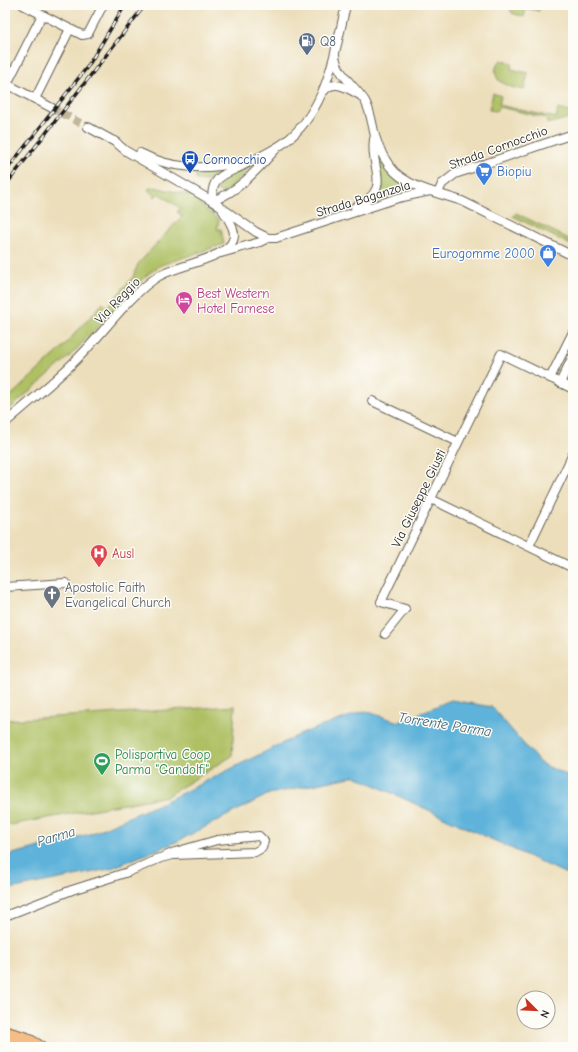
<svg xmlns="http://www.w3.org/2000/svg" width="578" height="1052" font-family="'Comic Neue',sans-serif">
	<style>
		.green { fill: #aec064; stroke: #656e40 }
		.water { fill: #5eb3da; stroke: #3d687b }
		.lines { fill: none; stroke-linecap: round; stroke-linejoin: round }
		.minor-tunnel { stroke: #c2b79a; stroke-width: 8; stroke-dasharray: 8 4; stroke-linecap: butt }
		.minor-casing { stroke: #656053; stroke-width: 10 }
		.major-casing { stroke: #656053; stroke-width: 13 }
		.minor { stroke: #fff; stroke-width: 8 }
		.major { stroke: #f6be87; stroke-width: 11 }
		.rail-casing { stroke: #1c1c1c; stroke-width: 3.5 }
		.rail { stroke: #fdfcf7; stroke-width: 2; stroke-dasharray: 6; stroke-linecap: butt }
		.labels { text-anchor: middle; stroke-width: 3; stroke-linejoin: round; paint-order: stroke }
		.service-label { font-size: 13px; fill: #4e5e75; stroke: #fdfcf7; text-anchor: start }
		.street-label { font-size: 13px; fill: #1c1c1c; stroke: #fdfcf7 }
		.transit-label { font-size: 13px; fill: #164399; stroke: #fdfcf7; text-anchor: start }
		.shop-label { font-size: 13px; fill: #366cbe; stroke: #fdfcf7; text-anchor: start }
		.hotel-label { font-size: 13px; fill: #b23c85; stroke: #fdfcf7; text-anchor: start }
		.health-label { font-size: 13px; fill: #be3a42; stroke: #fdfcf7; text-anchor: start }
		.worship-label { font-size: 13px; fill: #5b616d; stroke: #fdfcf7; text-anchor: start }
		.leisure-label { font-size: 13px; fill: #27864d; stroke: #fdfcf7; text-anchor: start }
		.water-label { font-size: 14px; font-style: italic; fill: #3a6071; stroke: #fdfcf7 }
	</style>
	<rect width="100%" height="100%" fill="#fdfcf7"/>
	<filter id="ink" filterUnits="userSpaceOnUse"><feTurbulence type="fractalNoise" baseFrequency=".025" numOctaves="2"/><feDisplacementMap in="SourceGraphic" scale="8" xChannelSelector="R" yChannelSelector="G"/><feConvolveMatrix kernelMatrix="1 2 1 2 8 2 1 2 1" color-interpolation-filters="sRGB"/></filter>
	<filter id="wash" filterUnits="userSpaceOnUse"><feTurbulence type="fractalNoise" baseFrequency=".012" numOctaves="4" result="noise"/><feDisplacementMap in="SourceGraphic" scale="16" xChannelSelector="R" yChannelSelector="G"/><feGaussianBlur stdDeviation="0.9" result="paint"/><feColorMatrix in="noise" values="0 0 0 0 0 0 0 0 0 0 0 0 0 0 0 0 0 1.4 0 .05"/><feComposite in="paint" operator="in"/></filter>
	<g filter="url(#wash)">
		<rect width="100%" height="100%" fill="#ecdeba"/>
		<g class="green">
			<polygon points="511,5 541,5 539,11 526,8 524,17 512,13 510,9"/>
			<path d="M501 60 512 63 511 69 528 73 524 90 511 87 499 81C494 73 494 67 501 60Z"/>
			<polygon points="493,93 501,96 499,105 556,118 558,109 573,113 573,117 547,124 546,118 499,107 496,111 489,110"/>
			<polygon points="380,161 395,180 416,190 373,201 382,185"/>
			<path d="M253 164 227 191 222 193 217 190C217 180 244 167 253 164Z"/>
			<polygon points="225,170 206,181 196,180 196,172"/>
			<polygon points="154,187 194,196 202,206 219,220 217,229 221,229 224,244 161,265 148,274 71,355 5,413 5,401 59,351 103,303 107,307 133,277 138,264 182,216 177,212 180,208 158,193 155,197 148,189"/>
			<polygon points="516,213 573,241 573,246 513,216"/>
			<polygon points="235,706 232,756 167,796 5,826 5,720"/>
		</g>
		<polygon class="water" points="451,700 492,707 540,763 573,778 573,877 355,776 269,794 176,842 109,869 5,890 5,856 90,834 168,800 303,733 365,711 399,722"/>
	</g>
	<g filter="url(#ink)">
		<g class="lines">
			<polyline class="minor-tunnel" points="52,108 88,127"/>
			<defs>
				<g id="minor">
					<polyline points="23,5 82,35 88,34 103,5"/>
					<path d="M335 55C336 73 355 86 365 101 371 112 372 124 375 136 385 168 399 181 430 191"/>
					<polyline points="5,83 52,108"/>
					<polyline points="7,84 42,15"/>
					<path d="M324 91C334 79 347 88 358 94"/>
					<polyline points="35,99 70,29"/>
					<polyline points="88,127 117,143"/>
					<polyline points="114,141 126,151 212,201 256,232 268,238 276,238 398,198 430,191 462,201 573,256"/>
					<path d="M140 153C173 170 206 170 242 162"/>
					<polyline points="438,193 442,184 455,174 573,134"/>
					<path d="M212 201C212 195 212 188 215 183 220 174 232 171 240 167 256 158 277 150 290 138 328 105 335 52 346 5"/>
					<path d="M212 201C238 192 258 169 276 149"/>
					<path d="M355 207C395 188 369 171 374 139"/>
					<polyline points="221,253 260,242 268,238"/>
					<polyline points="550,378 573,332"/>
					<polyline points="560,383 573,356"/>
					<polyline points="372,401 458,442"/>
					<path d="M5 423C30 401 57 380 80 356 103 333 132 292 159 276 179 265 218 260 231 244 239 233 229 221 223 211"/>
					<polyline points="431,499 573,568"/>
					<polyline points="529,546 573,454"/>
					<polyline points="5,587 66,583"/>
					<polyline points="385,634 405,609 381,602 501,354 573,389"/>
					<polyline points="5,916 72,890 128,872 175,852 217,840 259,836 264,841 262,848 255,852 173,855 156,859"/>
				</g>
				<g id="major">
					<polyline points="5,1032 26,1038 41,1047"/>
					<polyline points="5,1043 14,1042 26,1044"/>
				</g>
			</defs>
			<use href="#minor" class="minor-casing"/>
			<use href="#major" class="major-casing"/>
			<use href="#minor" class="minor"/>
			<use href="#major" class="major"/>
			<defs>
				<g id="rail">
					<polyline points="5,172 88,66 125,5"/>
					<polyline points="5,186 145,5"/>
				</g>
			</defs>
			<use href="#rail" class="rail-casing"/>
			<use href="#rail" class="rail"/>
		</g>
	</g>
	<defs>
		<symbol id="fuel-pin" viewBox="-11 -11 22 30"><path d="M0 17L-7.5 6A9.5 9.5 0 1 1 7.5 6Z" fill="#5c6f8a" stroke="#fdfcf7"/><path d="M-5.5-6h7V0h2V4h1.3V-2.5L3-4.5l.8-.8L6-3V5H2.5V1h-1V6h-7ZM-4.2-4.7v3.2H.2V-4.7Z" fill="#fff"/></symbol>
		<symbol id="bus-pin" viewBox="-11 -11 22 30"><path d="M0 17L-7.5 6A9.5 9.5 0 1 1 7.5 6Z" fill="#1a4fb4" stroke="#fdfcf7"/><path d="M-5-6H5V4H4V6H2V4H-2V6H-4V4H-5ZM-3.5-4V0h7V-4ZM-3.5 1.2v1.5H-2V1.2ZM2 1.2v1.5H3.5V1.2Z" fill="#fff"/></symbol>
		<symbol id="supermarket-pin" viewBox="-11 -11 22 30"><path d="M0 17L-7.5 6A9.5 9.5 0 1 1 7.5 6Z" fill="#3f7fe0" stroke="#fdfcf7"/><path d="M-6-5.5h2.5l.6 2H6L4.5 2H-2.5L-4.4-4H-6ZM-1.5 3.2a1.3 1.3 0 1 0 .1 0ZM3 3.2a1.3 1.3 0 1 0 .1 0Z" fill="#fff"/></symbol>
		<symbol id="shop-pin" viewBox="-11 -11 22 30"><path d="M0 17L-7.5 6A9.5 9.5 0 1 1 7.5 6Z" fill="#3f7fe0" stroke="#fdfcf7"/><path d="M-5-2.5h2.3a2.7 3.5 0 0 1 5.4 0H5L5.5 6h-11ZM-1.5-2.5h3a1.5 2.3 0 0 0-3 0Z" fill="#fff"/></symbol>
		<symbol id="hotel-pin" viewBox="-11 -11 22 30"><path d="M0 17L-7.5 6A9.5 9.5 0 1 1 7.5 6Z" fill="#d1479c" stroke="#fdfcf7"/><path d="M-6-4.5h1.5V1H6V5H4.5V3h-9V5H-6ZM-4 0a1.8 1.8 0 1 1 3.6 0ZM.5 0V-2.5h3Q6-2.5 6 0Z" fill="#fff"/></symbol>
		<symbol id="hospital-pin" viewBox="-11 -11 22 30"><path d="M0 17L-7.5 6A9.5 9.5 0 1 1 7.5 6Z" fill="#e0444e" stroke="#fdfcf7"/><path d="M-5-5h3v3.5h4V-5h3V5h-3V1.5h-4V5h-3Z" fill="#fff"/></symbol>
		<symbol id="church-pin" viewBox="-11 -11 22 30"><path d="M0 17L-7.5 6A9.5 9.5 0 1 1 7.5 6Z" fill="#6b7280" stroke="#fdfcf7"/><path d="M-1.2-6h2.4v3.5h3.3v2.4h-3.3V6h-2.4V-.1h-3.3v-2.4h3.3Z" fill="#fff"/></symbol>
		<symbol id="stadium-pin" viewBox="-11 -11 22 30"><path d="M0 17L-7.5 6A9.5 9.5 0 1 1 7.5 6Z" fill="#2e9e5b" stroke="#fdfcf7"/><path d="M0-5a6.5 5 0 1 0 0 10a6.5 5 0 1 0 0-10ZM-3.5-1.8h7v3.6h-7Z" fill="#fff"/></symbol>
	</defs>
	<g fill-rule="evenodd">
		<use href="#fuel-pin" x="297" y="31" width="20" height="27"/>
		<use href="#bus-pin" x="180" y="149" width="20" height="27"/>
		<use href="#supermarket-pin" x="474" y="161" width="20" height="27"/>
		<use href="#shop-pin" x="538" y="243" width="20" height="27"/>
		<use href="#hotel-pin" x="174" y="290" width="20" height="27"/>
		<use href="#hospital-pin" x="89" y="543" width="20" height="27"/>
		<use href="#church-pin" x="42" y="584" width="20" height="27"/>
		<use href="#stadium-pin" x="92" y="751" width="20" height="27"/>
	</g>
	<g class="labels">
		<g class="service-label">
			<text x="320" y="46">Q8</text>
		</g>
		<g class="street-label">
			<text transform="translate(498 147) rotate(-20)" y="5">Strada Cornocchio</text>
			<text transform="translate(363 198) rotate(-17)" y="5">Strada Baganzola</text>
			<text transform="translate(117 300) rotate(-46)" y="5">Via Reggio</text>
			<text transform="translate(418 498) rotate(-64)" y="5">Via Giuseppe Giusti</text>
		</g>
		<g class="transit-label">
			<text x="203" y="164">Cornocchio</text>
		</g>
		<g class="shop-label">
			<text x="497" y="176">Biopiu</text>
			<text x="535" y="258" text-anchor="end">Eurogomme 2000</text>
		</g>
		<g class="hotel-label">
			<text x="197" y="298">Best Western<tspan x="197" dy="15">Hotel Farnese</tspan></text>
		</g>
		<g class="health-label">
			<text x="112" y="558">Ausl</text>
		</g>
		<g class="worship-label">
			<text x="65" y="592">Apostolic Faith<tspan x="65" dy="15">Evangelical Church</tspan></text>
		</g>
		<g class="leisure-label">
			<text x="115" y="759">Polisportiva Coop<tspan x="115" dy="15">Parma "Gandolfi"</tspan></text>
		</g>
		<g class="water-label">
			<text transform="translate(445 724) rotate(9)" y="5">Torrente Parma</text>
			<text transform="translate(56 836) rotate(-16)" y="5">Parma</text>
		</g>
	</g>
	<rect width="578" height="1052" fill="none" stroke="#fdfcf7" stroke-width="20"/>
	<g transform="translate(536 1010) rotate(114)"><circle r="19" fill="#fdfcf7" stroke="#a3a29f"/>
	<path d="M0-3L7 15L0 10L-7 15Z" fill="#c8321e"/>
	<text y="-6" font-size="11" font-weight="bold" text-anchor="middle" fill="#1c1c1c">N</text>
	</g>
</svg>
